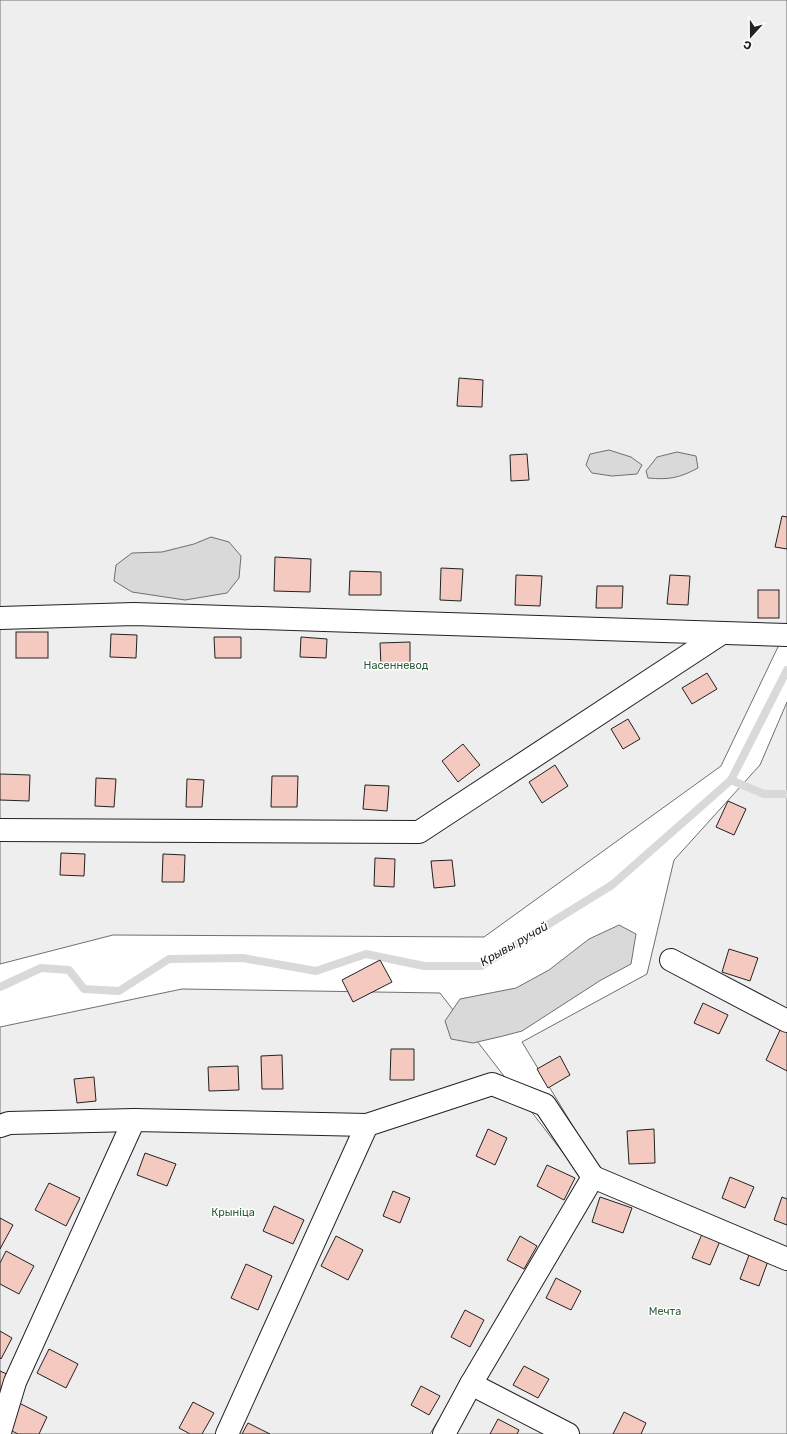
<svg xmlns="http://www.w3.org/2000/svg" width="787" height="1434" font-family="Rubik,sans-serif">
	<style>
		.green { fill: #eee; stroke: #6f6f6f }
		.water { fill: #d9d9d9; stroke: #6f6f6f }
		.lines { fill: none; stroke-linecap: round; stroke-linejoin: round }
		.stream { stroke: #d9d9d9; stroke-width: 8 }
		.building { fill: #f3c9c0; stroke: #222 }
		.minor-casing { stroke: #222; stroke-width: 24 }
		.minor { stroke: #fff; stroke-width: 22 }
		.labels { text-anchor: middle; stroke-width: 3; stroke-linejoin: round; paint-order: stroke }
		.park-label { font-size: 11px; fill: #2f5e38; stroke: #fff }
		.water-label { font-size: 12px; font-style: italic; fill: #222; stroke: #fff }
	</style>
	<rect width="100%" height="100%" fill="#fff"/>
	<g class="green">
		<polygon points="0,0 787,0 787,628 721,766 484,937 113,935 0,964"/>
		<polygon points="787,702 787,1434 454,1434 602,1174 522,1042 647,974 674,860 760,765"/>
		<polygon points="182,989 440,993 584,1180 430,1434 0,1434 0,1027"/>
	</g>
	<g class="water">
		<polygon points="609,450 631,457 642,465 637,474 612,476 592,473 586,465 590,454"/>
		<path d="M677 452 696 456 698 468C679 478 669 480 648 478L646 471 657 457Z"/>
		<polygon points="211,537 229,542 241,556 239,578 227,593 185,600 132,592 114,581 116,565 132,553 162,552 194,544"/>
		<polygon points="619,925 636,934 631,964 601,980 522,1031 503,1036 473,1043 451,1039 445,1021 460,999 516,988 549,970 589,939"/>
	</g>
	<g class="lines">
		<g class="stream">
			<polyline points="731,780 787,670"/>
			<polyline points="0,987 41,968 69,970 84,989 119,991 169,959 243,958 316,971 366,954 424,966 481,966 612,885 731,780 764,794 787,794"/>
		</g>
	</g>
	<g class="building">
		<polygon points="459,378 483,380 482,407 457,406"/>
		<polygon points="527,454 529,480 511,481 510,455"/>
		<polygon points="782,516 787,517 787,549 775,547"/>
		<polygon points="275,557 311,559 310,592 274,591"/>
		<polygon points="441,568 463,569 461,601 440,600"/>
		<polygon points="350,571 381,572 381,595 349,595"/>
		<polygon points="516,575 542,576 540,606 515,605"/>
		<polygon points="670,575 690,576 688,605 667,604"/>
		<polygon points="597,586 623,586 622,608 596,608"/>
		<rect x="758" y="590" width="21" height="28"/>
		<rect x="16" y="632" width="32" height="26"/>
		<polygon points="111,634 137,635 136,658 110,657"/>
		<polygon points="214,637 241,637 241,658 215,658"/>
		<polygon points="301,637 327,639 326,658 300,657"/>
		<polygon points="410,642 410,665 381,666 380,643"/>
		<polygon points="707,673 717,689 692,704 682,688"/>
		<polygon points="628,719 640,739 623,749 611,729"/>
		<polygon points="463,744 480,765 458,782 442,761"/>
		<polygon points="555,765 568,786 542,803 529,782"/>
		<polygon points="0,774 30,775 29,801 0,800"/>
		<polygon points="272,776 298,776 297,807 271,807"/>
		<polygon points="96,778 116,779 114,807 95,806"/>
		<polygon points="187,779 204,780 202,807 186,807"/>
		<polygon points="365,785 389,786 387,811 363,809"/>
		<polygon points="728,801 746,809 734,835 716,827"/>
		<polygon points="61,853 85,854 84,876 60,875"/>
		<polygon points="163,854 185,855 184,882 162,882"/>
		<polygon points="375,858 395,859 394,887 374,886"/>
		<polygon points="452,860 455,886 434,888 431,861"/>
		<polygon points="729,949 758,958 750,981 722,972"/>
		<polygon points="380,960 392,982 353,1002 342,980"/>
		<polygon points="703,1003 728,1015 719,1034 694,1023"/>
		<polygon points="781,1028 787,1031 787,1071 766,1060"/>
		<polygon points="391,1049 414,1049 414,1080 390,1080"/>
		<polygon points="282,1055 283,1089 262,1089 261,1056"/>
		<polygon points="560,1056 570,1075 548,1088 537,1069"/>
		<polygon points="238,1066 239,1090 209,1091 208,1067"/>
		<polygon points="94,1077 96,1101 77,1103 74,1079"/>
		<polygon points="488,1129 507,1138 495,1165 476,1156"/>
		<polygon points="654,1129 655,1163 629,1164 627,1131"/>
		<polygon points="145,1153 176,1164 167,1186 137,1175"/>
		<polygon points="547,1165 575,1178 564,1200 537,1186"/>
		<polygon points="730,1177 754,1187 745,1208 722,1198"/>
		<polygon points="49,1183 80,1198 66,1226 35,1210"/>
		<polygon points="393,1191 410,1198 400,1223 383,1216"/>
		<polygon points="600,1197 632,1208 623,1233 592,1222"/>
		<polygon points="782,1197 787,1199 787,1225 774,1220"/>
		<polygon points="274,1206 304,1220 293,1244 263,1231"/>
		<polygon points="0,1218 13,1225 0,1249"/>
		<polygon points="702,1234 720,1241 710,1265 692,1258"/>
		<polygon points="336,1236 363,1250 348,1280 321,1266"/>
		<polygon points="520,1236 537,1246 524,1269 507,1260"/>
		<polygon points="6,1251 34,1266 19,1294 0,1284 0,1263"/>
		<polygon points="749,1255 768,1261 759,1286 740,1279"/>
		<polygon points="246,1264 272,1276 258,1310 231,1298"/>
		<polygon points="556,1278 581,1291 571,1310 546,1298"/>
		<polygon points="465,1310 484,1320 470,1347 451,1337"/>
		<polygon points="0,1331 12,1338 1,1359 0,1358"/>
		<polygon points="49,1349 78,1364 66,1388 37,1373"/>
		<polygon points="524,1366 549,1379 538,1398 513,1385"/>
		<polygon points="0,1371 9,1375 0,1395"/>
		<polygon points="421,1386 440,1396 429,1415 411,1405"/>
		<polygon points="193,1402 214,1413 202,1434 190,1434 179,1428"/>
		<polygon points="19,1403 47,1417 39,1434 18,1434 6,1428"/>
		<polygon points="624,1412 646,1423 641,1434 613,1434"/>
		<polygon points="498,1419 519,1430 517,1434 490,1434"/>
		<polygon points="248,1423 270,1434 242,1434"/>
	</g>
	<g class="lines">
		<defs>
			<g id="minor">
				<polyline points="0,618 134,614 787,635"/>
				<polyline points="0,830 419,832 722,633"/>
				<polyline points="671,960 787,1021"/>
				<polyline points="0,1126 9,1123 134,1120 367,1125 492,1084 545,1105 593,1177 471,1384 444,1434"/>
				<polyline points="593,1177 787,1259"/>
				<polyline points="471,1384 568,1434"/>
				<polyline points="0,1432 15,1382 134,1120"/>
				<polyline points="227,1434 367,1125"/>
			</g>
		</defs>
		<use href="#minor" class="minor-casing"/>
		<use href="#minor" class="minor"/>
	</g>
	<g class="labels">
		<g class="park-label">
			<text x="396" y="669">Насенневод</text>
			<text x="233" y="1216">Крыніца</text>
			<text x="665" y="1315">Мечта</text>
		</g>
		<g class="water-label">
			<text transform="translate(514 944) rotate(-30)" y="4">Крывы ручай</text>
		</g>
	</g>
	<g transform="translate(751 36) rotate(201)" stroke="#ffffff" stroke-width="3" paint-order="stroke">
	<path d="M0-3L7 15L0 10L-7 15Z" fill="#222222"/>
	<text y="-6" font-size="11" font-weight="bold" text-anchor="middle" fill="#222222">С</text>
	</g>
</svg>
